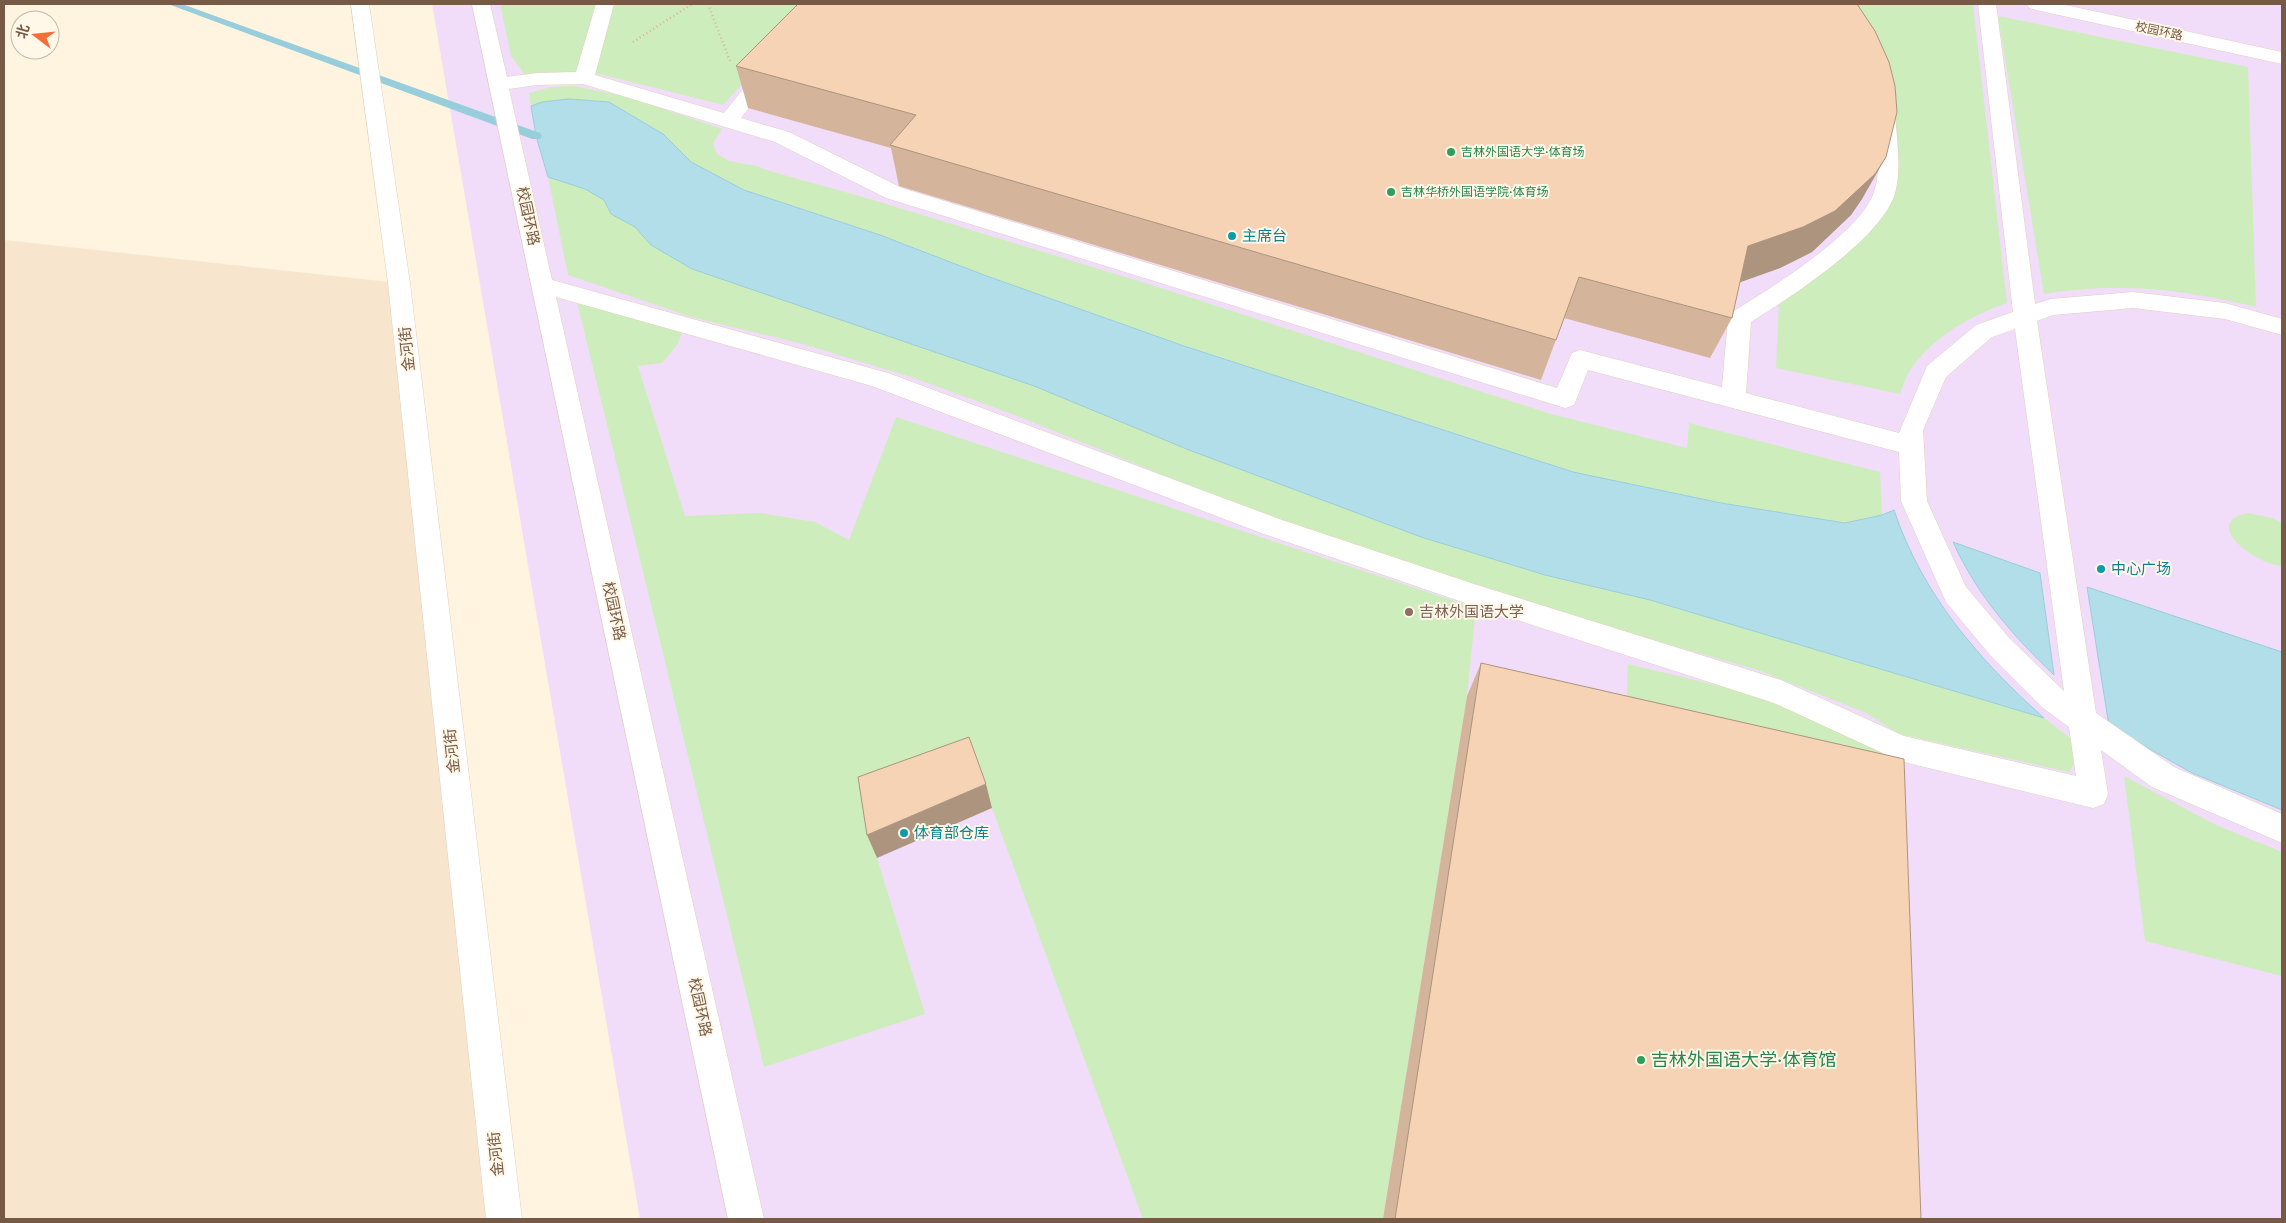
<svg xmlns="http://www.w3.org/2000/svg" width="2286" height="1223" font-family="'Golos Text','Noto Sans SC',sans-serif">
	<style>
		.residential { fill: #f7e6cd }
		.education { fill: #f1ddfa }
		.green { fill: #ceedbd }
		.water { fill: #b2deea; stroke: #98cedc }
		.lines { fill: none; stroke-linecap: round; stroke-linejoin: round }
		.stream { fill: #98cedc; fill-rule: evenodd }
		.minor-casing { stroke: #e3d0bb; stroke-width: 1 }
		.path { stroke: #dbb698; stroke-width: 2.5; stroke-dasharray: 1 3; stroke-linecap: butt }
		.minor { fill: #fff; fill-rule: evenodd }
		.wall { fill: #d4b59c }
		.shaded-wall { fill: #ac947f }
		.building { fill: #f6d3b5; stroke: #ac947f }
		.leisure-dot { fill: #2e9e5b; stroke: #fff7e8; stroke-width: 2 }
		.culture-dot { fill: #0f9aa8; stroke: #fff7e8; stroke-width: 2 }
		.education-dot { fill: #8d6e63; stroke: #fff7e8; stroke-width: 2 }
		.labels { text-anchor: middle; stroke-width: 4; stroke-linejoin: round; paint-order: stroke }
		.far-street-label { font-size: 12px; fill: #775a45; stroke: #fff7e8 }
		.far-leisure-label { font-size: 12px; fill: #27864d; stroke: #fff7e8; text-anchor: start }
		.street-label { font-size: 15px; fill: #775a45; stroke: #fff7e8 }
		.culture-label { font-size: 15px; fill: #0d838f; stroke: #fff7e8; text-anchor: start }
		.education-label { font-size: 15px; fill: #785e54; stroke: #fff7e8; text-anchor: start }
		.near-leisure-label { font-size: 18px; fill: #27864d; stroke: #fff7e8; text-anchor: start }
	</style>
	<rect width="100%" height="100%" fill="#fef4e0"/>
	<polygon class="residential" points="4,240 399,283 501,1219 4,1219"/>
	<polygon class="education" points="432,4 2282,4 2282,1219 640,1219"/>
	<g class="green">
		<polygon points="500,4 815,4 723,105 599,74 525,75 511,56"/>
		<path d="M1847 4H1973L2007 303C1970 316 1934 336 1911 369 1906 376 1903 386 1900 394L1776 368 1779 301 1885 194Z"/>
		<path d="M1998 16 2248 67 2256 307C2181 289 2120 282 2044 294Z"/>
		<polygon points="574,86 628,97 722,129 713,143 716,153 729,161 757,166 773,172 870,199 1158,287 1551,414 1687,448 1689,423 1880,472 1882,515 1846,523 1721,503 1573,472 1184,346 984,275 880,235 744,190 691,162 663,134 609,102 569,99 542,102 531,106 529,93 551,87"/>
		<polygon points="548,177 585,189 604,200 611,214 635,227 651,245 692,269 1034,386 1189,450 1421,537 1545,575 1650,600 2044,718 2083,748 2069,772 1899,734 1866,713 1758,670 1531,605 1252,511 1017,416 914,378 799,343 691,317 568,275"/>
		<polygon points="577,302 682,332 678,344 662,363 638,366 685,516 760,513 815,522 849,540 896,417 1476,608 1467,696 1383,1219 1143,1219 992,808 868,801 877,858 925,1014 764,1067"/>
		<path d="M2248 513 2272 518 2282 523V566C2254 564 2200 522 2248 513Z"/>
		<polygon points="1628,664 1732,689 1786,707 1896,758 1625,732"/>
		<polygon points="2124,776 2214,824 2282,852 2282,976 2145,941"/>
	</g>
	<g class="water">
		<path d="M569 99 609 102 663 134 691 162 744 190 880 235 984 275 1184 346 1573 472 1721 503 1845 523 1882 515 1894 510C1922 594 1978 659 2044 718L1650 600 1545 575 1421 537 1189 450 1034 386 692 269 651 245 635 227 611 214 604 200 585 189 548 177 536 136 531 106 542 102Z"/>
		<path d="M1953 542 2040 573 2054 675C2013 636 1977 595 1953 542Z"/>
		<polygon points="2087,587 2282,652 2282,810 2192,773 2109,726"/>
	</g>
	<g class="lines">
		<polygon class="stream" points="168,4 182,4 540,133 542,136 540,139 532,139"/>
		<defs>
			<g id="minor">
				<polygon points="351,4 369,4 410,283 522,1219 486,1219 388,283"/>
				<path d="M472 4H490L507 77 537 73 576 72 596 4H614L595 75 724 113 762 65 769 63 776 65 779 69 741 118 789 132 902 188 1557 388 1572 353 1580 350 1722 387 1728 318 1732 312C1769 289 1860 234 1874 192 1882 170 1876 140 1875 116L1878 112 1885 110 1892 112 1895 116C1897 139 1901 166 1896 189 1887 236 1790 297 1751 322L1746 393 1899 433 1927 366 1976 325 2013 312 1978 4H1996L2035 304 2051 299 2133 292 2225 303 2282 319V335L2225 319 2133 308 2053 315 2037 321 2096 713 2174 767 2282 814V843L2152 787 2101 750 2108 794 2104 804 2093 808 1900 761 1774 703 1474 606 1264 534 872 386 556 297 764 1219H728ZM583 84 775 142 886 198 1565 408 1574 405 1588 370 1899 452 1901 501 1946 602 1990 655 2043 708 2069 727 2076 776 1904 736 1781 680 1474 584 1282 520 888 373 552 280 509 89 537 85ZM2015 329 2064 691 2010 639 1966 587 1927 501 1923 430 1946 377 1992 337Z"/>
				<polygon points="2027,4 2061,4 2282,52 2282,64 2036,10 2029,8"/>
			</g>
		</defs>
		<use href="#minor" class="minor-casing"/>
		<g class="path">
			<polyline points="708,4 730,61"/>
			<polyline points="633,42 692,4"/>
		</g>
		<use href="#minor" class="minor"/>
	</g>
	<g class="wall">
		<polygon points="736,66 1862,199 1851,215 1812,252 1780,268 1740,282 1732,318 1710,358 1564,318 1541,380 899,186 891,148 748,108"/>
		<polygon points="1481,663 1921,1219 1383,1219 1467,696"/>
	</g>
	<g class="shaded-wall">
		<polygon points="1886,157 1862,199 1851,215 1812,252 1780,268 1727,287 1748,246"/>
		<polygon points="986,784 992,808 877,858 867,835"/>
	</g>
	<g class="building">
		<polygon points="798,4 1857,4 1875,31 1889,62 1895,86 1897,112 1886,157 1875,174 1835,211 1803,227 1748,246 1732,318 1579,277 1556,340 890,145 916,115 736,66"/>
		<polygon points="1481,663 1904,759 1921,1219 1395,1219"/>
		<polygon points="969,737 986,784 867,835 858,777"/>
	</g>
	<g class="leisure-dot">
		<circle cx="1451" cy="152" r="5"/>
		<circle cx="1391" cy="192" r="5"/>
		<circle cx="1641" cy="1060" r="5"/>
	</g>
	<g class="culture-dot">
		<circle cx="1232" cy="236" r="5"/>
		<circle cx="2101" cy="569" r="5"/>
		<circle cx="904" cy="833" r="5"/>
	</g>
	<circle class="education-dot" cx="1409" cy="612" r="5"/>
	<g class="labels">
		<g class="far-street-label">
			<text transform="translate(2159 31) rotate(12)" y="4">校园环路</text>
		</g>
		<g class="far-leisure-label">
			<text x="1461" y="156">吉林外国语大学·体育场</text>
			<text x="1401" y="196">吉林华桥外国语学院·体育场</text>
		</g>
		<g class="street-label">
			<text transform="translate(528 216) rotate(78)" y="5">校园环路</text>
			<text transform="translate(407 349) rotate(-96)" y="5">金河街</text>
			<text transform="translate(614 611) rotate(78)" y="5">校园环路</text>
			<text transform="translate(452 751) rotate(-96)" y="5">金河街</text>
			<text transform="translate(700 1007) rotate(78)" y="5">校园环路</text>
			<text transform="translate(496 1154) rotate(-96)" y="5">金河街</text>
		</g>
		<g class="culture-label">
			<text x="1242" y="241">主席台</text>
			<text x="2111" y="574">中心广场</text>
			<text x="914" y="838">体育部仓库</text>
		</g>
		<g class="education-label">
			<text x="1419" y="617">吉林外国语大学</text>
		</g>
		<g class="near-leisure-label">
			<text x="1651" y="1066">吉林外国语大学·体育馆</text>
		</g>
	</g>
	<rect width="2286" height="1223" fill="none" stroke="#775a45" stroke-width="10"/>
	<g transform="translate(35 35) rotate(286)"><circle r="24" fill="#fff7e8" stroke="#c9b8a7"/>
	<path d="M0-4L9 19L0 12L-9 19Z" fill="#f56d38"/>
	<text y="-8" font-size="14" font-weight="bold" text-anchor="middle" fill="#775a45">北</text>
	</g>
</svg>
